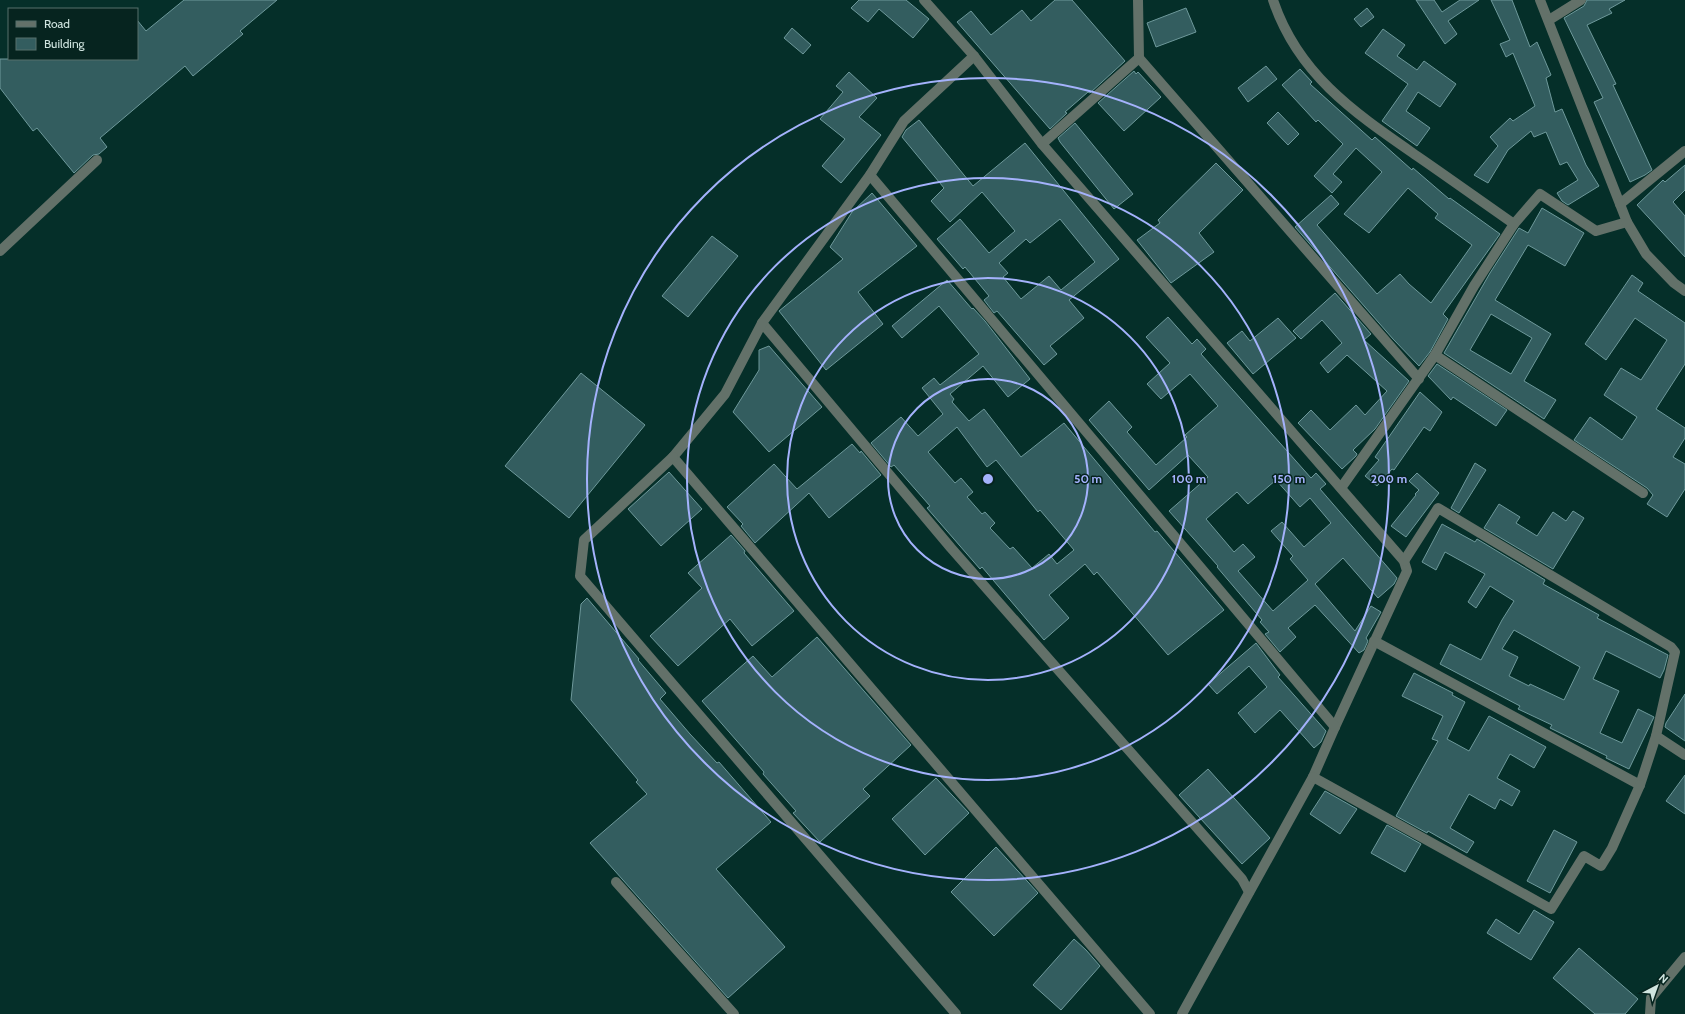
<svg xmlns="http://www.w3.org/2000/svg" width="1685" height="1014" font-family="Cabin,sans-serif">
	<style>
		.building { fill: #335d5f; stroke: #6e999b; fill-rule: evenodd }
		.lines { fill: none; stroke-linecap: round; stroke-linejoin: round }
		.minor { stroke: #637169; stroke-width: 10 }
		.ring { fill: none; stroke: #a4b2fc; stroke-width: 2 }
		.centre { fill: #a4b2fc; stroke: #06241f; stroke-width: 2 }
		.ring-label { font-size: 12px; text-anchor: middle; font-weight: bold; fill: #a4b2fc; stroke: #06241f; stroke-width: 3; stroke-linejoin: round; paint-order: stroke }
	</style>
	<rect width="100%" height="100%" fill="#052f29"/>
	<g class="building">
		<polygon points="184,0 277,0 240,31 243,34 193,76 185,66 100,138 107,147 99,154 93,155 74,173 37,128 33,131 0,88 0,59 137,59 137,20 146,31"/>
		<polygon points="859,0 906,0 929,19 913,38 879,9 868,22 851,8"/>
		<polygon points="1055,0 1072,0 1125,61 1090,93 1088,92 1065,112 1067,113 1050,129 957,22 971,11 991,35 1022,10 1031,21"/>
		<polygon points="1416,0 1434,0 1442,12 1460,0 1479,0 1448,21 1457,34 1445,44"/>
		<polygon points="1491,0 1512,0 1530,47 1537,42 1551,75 1546,78 1555,112 1562,109 1586,165 1599,186 1568,205 1562,201 1557,193 1578,180 1567,162 1560,165 1546,132 1534,137 1531,131 1508,150 1488,183 1474,175 1498,146 1490,137 1510,118 1513,121 1535,106 1513,53 1506,57 1500,44 1510,40"/>
		<polygon points="1587,0 1625,0 1609,9 1612,13 1587,25 1616,84 1613,85 1652,170 1645,175 1630,182 1594,102 1603,98 1564,18 1584,6"/>
		<polygon points="1186,8 1196,32 1156,47 1147,23"/>
		<polygon points="1367,8 1374,17 1361,27 1354,19"/>
		<polygon points="792,28 811,45 803,54 784,38"/>
		<polygon points="1383,29 1405,45 1397,56 1417,70 1424,61 1456,84 1440,107 1418,92 1406,111 1430,128 1417,146 1382,121 1408,84 1365,53"/>
		<polygon points="1266,66 1277,79 1248,102 1238,88"/>
		<polygon points="1300,69 1312,82 1310,84 1372,140 1375,137 1412,170 1413,168 1449,199 1450,198 1500,234 1443,314 1448,319 1430,352 1419,366 1393,339 1295,227 1331,195 1339,204 1317,225 1377,294 1400,274 1409,284 1431,303 1472,245 1435,218 1438,214 1408,188 1369,233 1344,214 1382,172 1356,148 1333,174 1342,182 1332,193 1314,176 1343,144 1318,120 1316,122 1282,85"/>
		<polygon points="1134,71 1136,74 1138,72 1161,97 1124,131 1098,103"/>
		<polygon points="849,72 877,98 859,117 881,135 841,183 822,166 845,139 820,119 843,92 836,86"/>
		<polygon points="1278,112 1299,134 1288,145 1267,123"/>
		<path d="M919 120 973 186 1025 143 1119 259 1069 300 1084 318 1050 346 1057 354 1044 365 997 311 994 313 984 300 989 296 965 267 963 269 937 239 960 219 989 253 1015 231 982 192 950 222 931 201 944 188 902 137 906 130ZM1060 219 1095 262 1061 290 1049 276 1021 299 1003 277 1008 273 999 263 1026 239 1030 243Z"/>
		<polygon points="1075,123 1133,194 1114,209 1060,142 1058,138"/>
		<polygon points="1216,163 1243,190 1199,233 1214,252 1171,283 1137,240 1160,223 1158,220"/>
		<polygon points="1685,165 1685,190 1673,202 1685,216 1685,257 1637,205 1663,180 1665,182"/>
		<polygon points="872,193 917,246 858,292 883,324 826,370 779,311 843,259 830,247 852,212"/>
		<path d="M1542 208 1584 233 1565 266 1528 245 1495 300 1551 334 1524 381 1556 400 1544 419 1444 353 1490 273 1519 228 1528 233ZM1491 314 1532 338 1511 374 1470 350Z"/>
		<polygon points="712,236 738,256 688,317 662,296"/>
		<polygon points="1632,275 1643,283 1638,291 1685,323 1685,364 1656,409 1685,428 1685,438 1673,457 1685,464 1685,489 1667,517 1647,504 1653,495 1647,488 1574,440 1590,417 1622,440 1637,417 1604,395 1621,368 1641,380 1667,340 1635,318 1606,360 1585,344"/>
		<path d="M947 280 972 309 973 308 985 321 1030 379 1008 397 983 366 950 394 954 399 952 402 969 421 984 409 1021 457 1064 423 1155 532 1157 531 1224 610 1168 655 1097 572 1094 575 1085 564 1049 595 1069 618 1044 640 982 567 980 569 927 508 930 506 894 465 891 467 871 443 901 417 918 436 943 414 922 388 934 378 940 385 979 354 939 306 902 338 892 326ZM957 427 987 467 996 460 1038 512 1040 510 1074 550 1057 564 1049 554 1032 568 1013 547 1010 549 990 528 995 523 985 512 982 514 967 497 973 492 961 478 955 483 928 452Z"/>
		<polygon points="1335,293 1371,334 1364,340 1409,381 1375,429 1353,450 1357,454 1356,456 1342,469 1298,423 1311,410 1330,430 1356,405 1365,415 1387,391 1347,355 1328,373 1320,363 1342,343 1322,320 1301,339 1293,331"/>
		<path d="M1168 317 1192 344 1197 339 1206 349 1201 354 1311 478 1316 473 1326 484 1320 489 1397 578 1394 584 1378 598 1343 558 1315 584 1355 631 1371 606 1381 612 1366 638 1368 641 1364 650 1359 653 1315 605 1288 628 1296 637 1280 652 1265 634 1269 632 1260 622 1262 620 1217 567 1218 566 1169 511 1208 477 1188 455 1149 490 1089 420 1109 401 1132 427 1127 432 1156 465 1187 437 1185 435 1218 406 1190 374 1161 399 1147 384 1170 363 1146 337ZM1276 480 1300 507 1310 498 1331 523 1304 547 1282 522 1271 531 1293 556 1290 559 1308 580 1273 611 1238 571 1255 557 1243 544 1234 552 1206 519 1237 492 1248 504Z"/>
		<polygon points="1278,318 1296,338 1253,374 1227,343 1242,331 1250,341"/>
		<polygon points="769,346 822,407 769,452 733,412 759,370 759,350"/>
		<polygon points="1437,364 1507,410 1496,426 1453,397 1451,400 1428,376"/>
		<polygon points="581,373 645,425 569,518 505,466"/>
		<polygon points="1420,392 1442,412 1430,431 1424,427 1394,470 1392,469 1377,486 1365,476 1379,460 1375,457"/>
		<polygon points="852,444 860,453 861,451 881,475 829,518 809,493 755,543 741,526 743,524 727,507 774,464 797,489"/>
		<polygon points="1475,463 1486,470 1459,513 1451,508"/>
		<polygon points="669,472 702,509 661,546 628,509"/>
		<polygon points="1417,473 1439,493 1406,537 1391,526 1416,495 1415,494 1419,490 1409,481"/>
		<polygon points="1499,504 1520,517 1516,523 1537,536 1553,512 1566,521 1573,511 1584,518 1553,569 1484,528"/>
		<path d="M1442 524 1475 542 1477 539 1545 580 1543 584 1599 615 1597 618 1668 655 1664 670 1660 678 1606 651 1593 679 1619 691 1600 733 1622 743 1638 709 1654 717 1629 769 1606 758 1607 756 1550 728 1552 725 1518 709 1520 706 1440 664 1450 644 1481 660 1502 620 1514 601 1490 586 1476 608 1468 602 1485 574 1445 552 1436 570 1422 562ZM1514 630 1580 667 1564 700 1530 684 1529 686 1509 676 1518 657 1502 649Z"/>
		<polygon points="731,535 745,551 744,553 794,611 752,646 730,619 678,666 650,636 702,588 688,573"/>
		<polygon points="587,598 639,659 638,660 666,693 660,699 690,734 717,763 719,762 771,822 716,869 785,947 728,998 590,843 647,794 636,782 638,780 571,700 581,604"/>
		<polygon points="817,637 911,745 863,789 870,796 820,842 793,813 796,811 763,774 764,772 702,701 753,656 772,677"/>
		<polygon points="1256,643 1280,675 1278,677 1326,731 1321,742 1314,748 1280,710 1255,733 1238,713 1267,687 1249,666 1217,694 1208,684"/>
		<polygon points="1414,673 1453,693 1452,695 1465,702 1447,739 1469,751 1489,716 1546,747 1534,768 1510,754 1497,778 1520,791 1512,806 1500,799 1495,809 1469,794 1450,828 1474,842 1467,853 1428,831 1427,833 1396,816 1438,741 1432,739 1443,716 1402,696"/>
		<polygon points="1685,694 1685,741 1665,727 1666,723"/>
		<polygon points="1208,769 1270,838 1242,864 1179,795"/>
		<polygon points="1685,775 1685,814 1666,801"/>
		<polygon points="936,778 969,813 925,855 892,819"/>
		<polygon points="1325,791 1357,809 1340,834 1310,814"/>
		<polygon points="1387,825 1421,844 1405,872 1371,853"/>
		<polygon points="1554,830 1577,842 1550,893 1527,881"/>
		<polygon points="996,847 1038,893 994,936 951,892"/>
		<polygon points="1534,910 1554,922 1531,960 1487,933 1496,919 1519,934"/>
		<polygon points="1074,939 1086,950 1100,966 1061,1010 1033,985"/>
		<polygon points="1579,948 1638,999 1625,1014 1595,1014 1553,978"/>
	</g>
	<g class="lines">
		<g class="minor">
			<polyline points="924,0 974,56 1042,144"/>
			<polyline points="1138,0 1139,58 1042,144 1404,561 1407,571 1335,727 1313,777 1182,1014"/>
			<path d="M1273 0C1298 75 1355 113 1417 156 1449 178 1481 201 1514 224L1540 194 1596 231 1627 222"/>
			<polyline points="1540,0 1627,222 1646,254 1674,283 1685,291"/>
			<polyline points="1549,20 1581,0"/>
			<polyline points="974,56 904,121 870,175 762,323 951,548 1242,879 1249,892"/>
			<polyline points="1139,58 1419,379"/>
			<polyline points="870,175 1335,727"/>
			<polyline points="1620,204 1685,151"/>
			<polyline points="0,251 97,160"/>
			<polyline points="762,323 725,394 673,457 1150,1014"/>
			<polyline points="1435,355 1643,493"/>
			<polyline points="673,457 584,540 580,576 956,1014"/>
			<polyline points="1341,488 1435,355 1474,286 1514,224"/>
			<polyline points="1404,561 1438,508 1671,647 1675,652 1656,736 1685,755"/>
			<polyline points="1374,641 1640,785 1656,736"/>
			<polyline points="1313,777 1551,909 1584,856 1601,866 1612,848 1640,785"/>
			<polyline points="616,882 734,1014"/>
			<polyline points="1650,1014 1651,998 1685,957"/>
		</g>
	</g>
	<g class="ring">
		<circle cx="988" cy="479" r="100"/>
		<circle cx="988" cy="479" r="201"/>
		<circle cx="988" cy="479" r="301"/>
		<circle cx="988" cy="479" r="401"/>
	</g>
	<circle cx="988" cy="479" r="6" class="centre"/>
	<g class="ring-label">
		<text x="1088" y="483">50 m</text>
		<text x="1189" y="483">100 m</text>
		<text x="1289" y="483">150 m</text>
		<text x="1389" y="483">200 m</text>
	</g>
	<rect x="8" y="8" width="130" height="52" fill="#06241f" stroke="#57716c"/>
	<rect x="16" y="21" width="20" height="6" fill="#637169" stroke="#57716c"/>
	<text x="44" y="28" font-size="12" fill="#d0e5e0">Road</text>
	<rect x="16" y="38" width="20" height="12" fill="#335d5f" stroke="#57716c"/>
	<text x="44" y="48" font-size="12" fill="#d0e5e0">Building</text>
	<g transform="translate(1657 986) rotate(41)" stroke="#06241f" stroke-width="3" paint-order="stroke">
	<path d="M0-3L7 15L0 10L-7 15Z" fill="#d0e5e0"/>
	<text y="-6" font-size="11" font-weight="bold" text-anchor="middle" fill="#d0e5e0">N</text>
	</g>
</svg>
